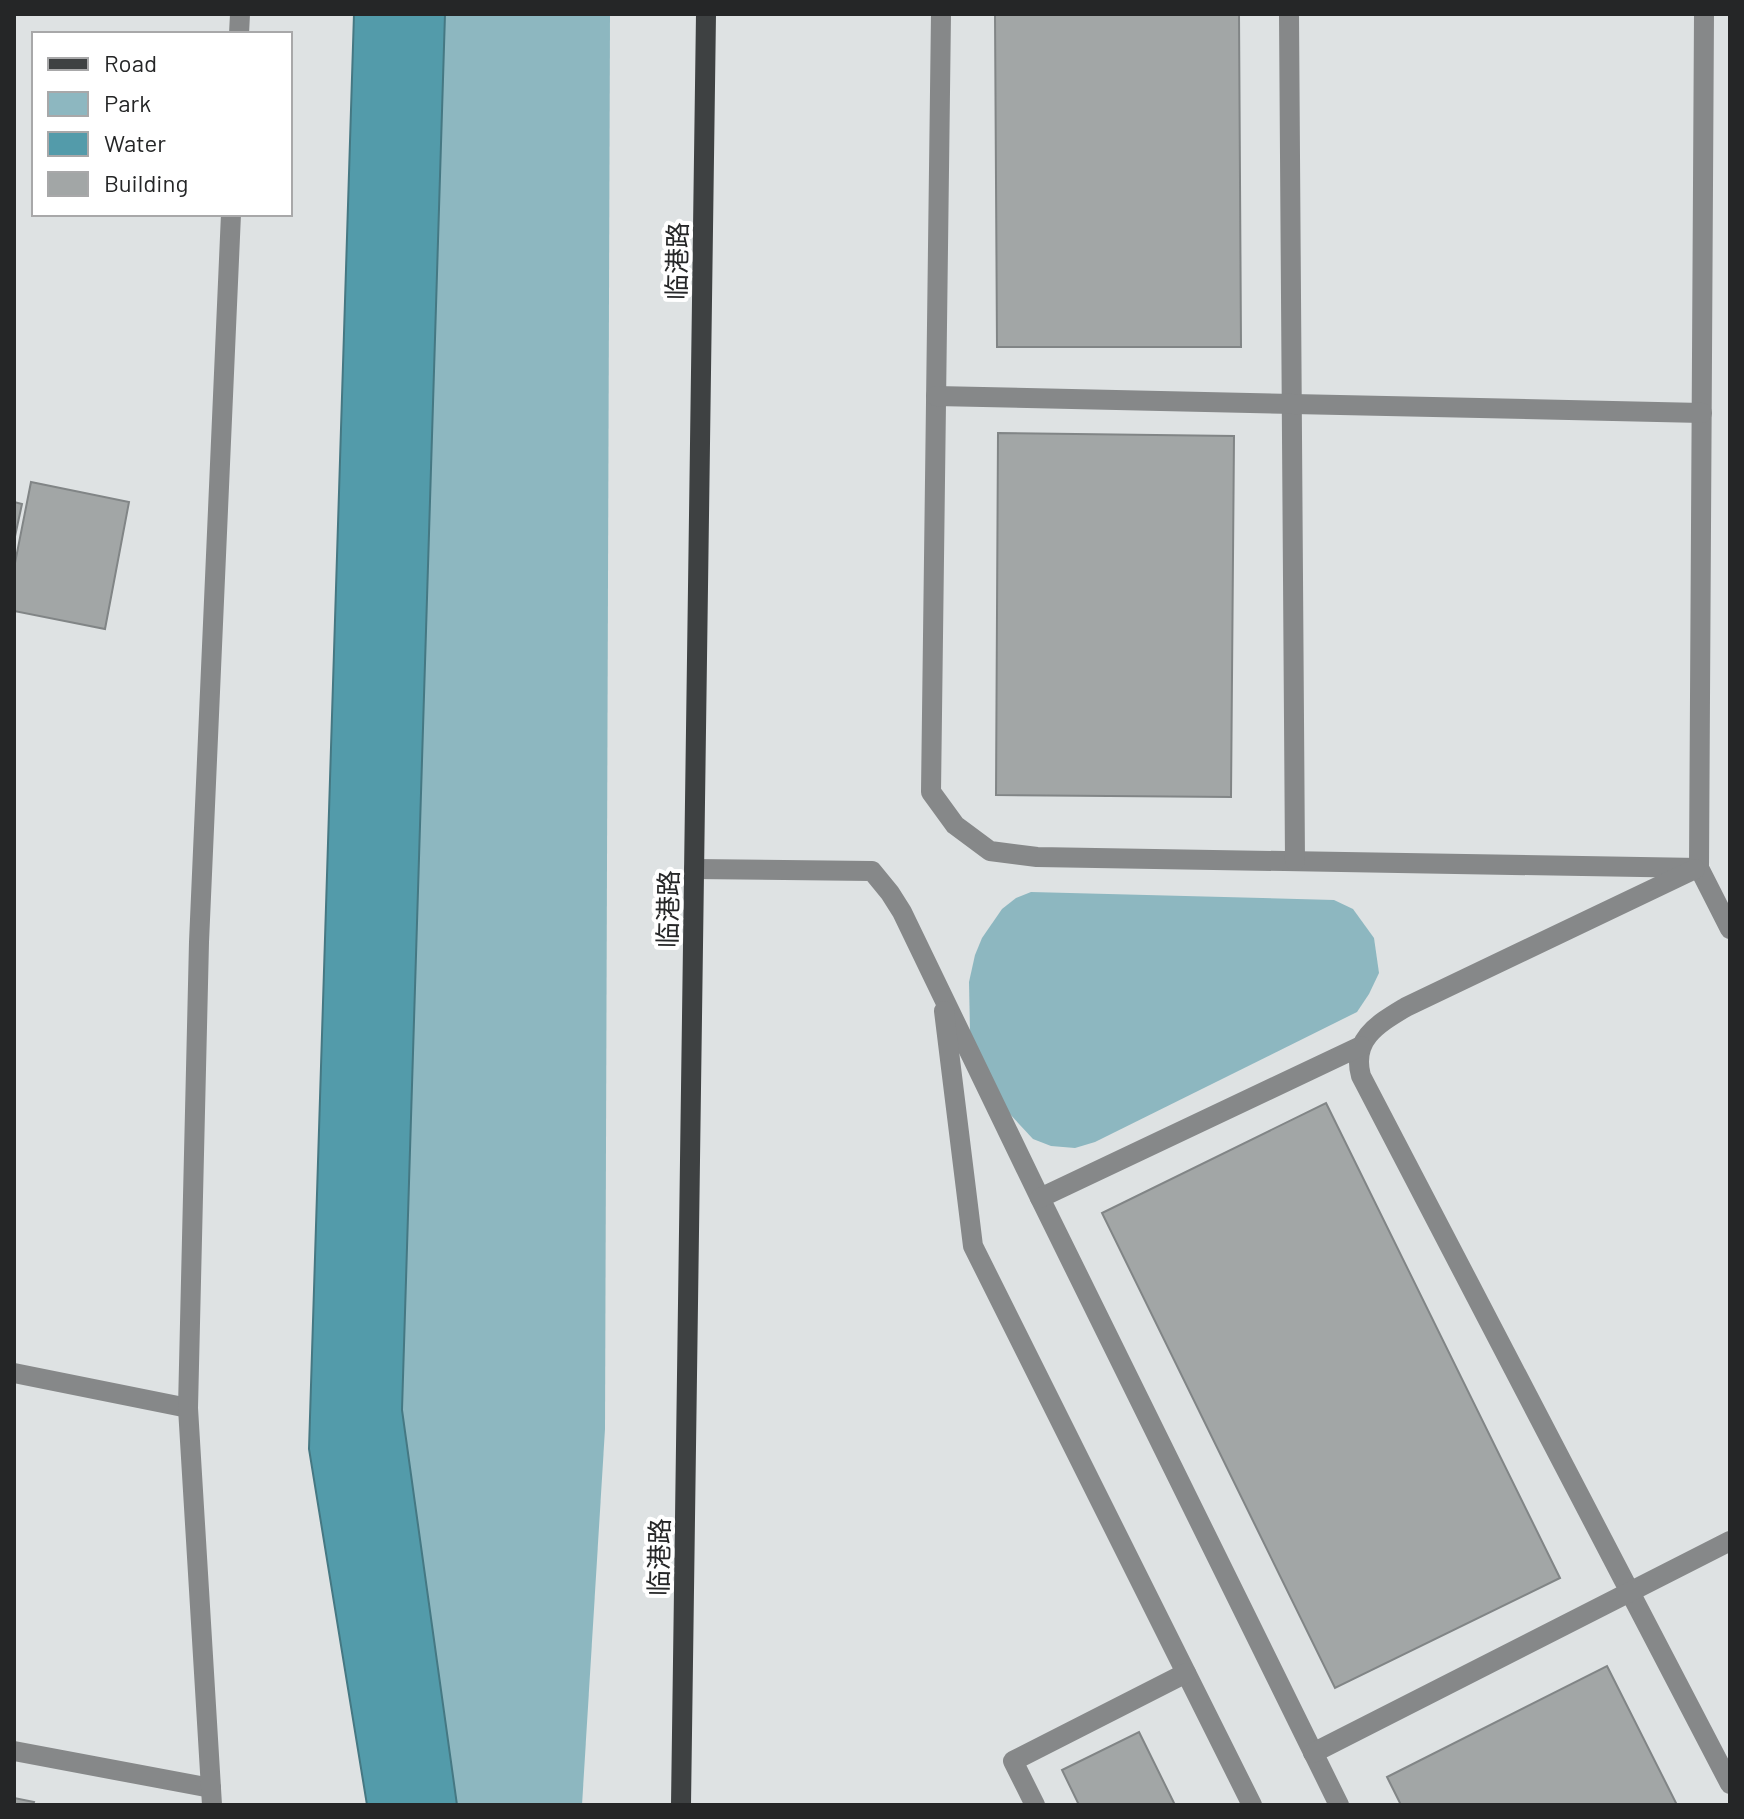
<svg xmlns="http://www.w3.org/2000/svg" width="1744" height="1819" font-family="Barlow,'Noto Sans SC',sans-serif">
	<rect width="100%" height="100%" fill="#dee2e3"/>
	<!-- green -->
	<g fill="#8db7c0">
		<path d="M445,14H610L605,1429L582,1805H457L402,1410Z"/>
		<path d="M1031,892L1334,900L1353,909L1374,938L1379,973L1369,994L1357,1012L1095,1142L1075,1148L1051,1146L1033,1139L1007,1111L970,1032L969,982L975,955L982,938L1002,909L1016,898Z"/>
	</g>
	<!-- water -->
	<path fill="#539baa" stroke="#457883" stroke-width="2" d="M354,14H445L402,1410L457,1805H367L309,1449Z"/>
	<!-- building -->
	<g fill="#a2a6a6" stroke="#818586" stroke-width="2">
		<path d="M995,14H1239L1241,347H997Z"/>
		<path d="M998,433L1234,436L1231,797L996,795Z"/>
		<path d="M31,482L129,502L105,629L14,611V568Z"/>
		<path d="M14,502L22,504L14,541Z"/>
		<path d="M1326,1103L1560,1578L1335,1688L1102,1213Z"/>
		<path d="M1607,1666L1677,1805H1401L1387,1777Z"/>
		<path d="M1139,1732L1175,1805H1079L1062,1770Z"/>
		<path d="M14,1798L34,1802L33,1805H14Z"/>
	</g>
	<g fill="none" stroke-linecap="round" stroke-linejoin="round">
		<!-- minor -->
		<g stroke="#868889" stroke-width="20">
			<path d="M941,14L931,792L955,825L990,851L1037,857L1699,868"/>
			<path d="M1289,14L1295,861"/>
			<path d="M1704,14L1699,868L1730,929"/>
			<path d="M239,34L240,14"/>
			<path d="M936,396L1702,413"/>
			<path d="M694,869L872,871L890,893L902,912L1040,1198L1339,1805"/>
			<path d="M1695,869L1406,1007C1378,1024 1351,1039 1361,1076L1730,1784"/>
			<path d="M944,1011L973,1246L1252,1805"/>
			<path d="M1040,1198L1361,1046"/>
			<path d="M14,1373L188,1408"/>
			<path d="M14,1751L211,1788"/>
			<path d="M1313,1753L1730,1541"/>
			<path d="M212,1805L188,1408L199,942L231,214"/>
			<path d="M1035,1805L1013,1761L1186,1673"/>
		</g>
		<!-- major -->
		<path stroke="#3e4142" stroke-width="20" d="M681,1805L706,14"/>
	</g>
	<g text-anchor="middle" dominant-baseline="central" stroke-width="8" stroke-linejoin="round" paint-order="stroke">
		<!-- street labels -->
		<g font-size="26" fill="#252627" stroke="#fff">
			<text transform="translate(676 261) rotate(-89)">临港路</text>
			<text transform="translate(667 909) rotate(-89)">临港路</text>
			<text transform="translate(658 1557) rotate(-89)">临港路</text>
		</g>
	</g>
	<!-- border -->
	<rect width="1744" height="1819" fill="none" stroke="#252627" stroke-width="32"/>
	<!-- legend -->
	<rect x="32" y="32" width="260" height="184" fill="#ffffff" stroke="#a8a8a9" stroke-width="2"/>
	<rect x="48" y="58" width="40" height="12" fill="#3e4142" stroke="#a8a8a9" stroke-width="2"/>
	<text x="104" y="72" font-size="24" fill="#252627">Road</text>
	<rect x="48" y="92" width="40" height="24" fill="#8db7c0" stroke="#a8a8a9" stroke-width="2"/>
	<text x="104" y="112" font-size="24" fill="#252627">Park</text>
	<rect x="48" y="132" width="40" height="24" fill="#539baa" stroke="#a8a8a9" stroke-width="2"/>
	<text x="104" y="152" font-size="24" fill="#252627">Water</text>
	<rect x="48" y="172" width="40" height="24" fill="#a2a6a6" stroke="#a8a8a9" stroke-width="2"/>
	<text x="104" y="192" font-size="24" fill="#252627">Building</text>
</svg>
